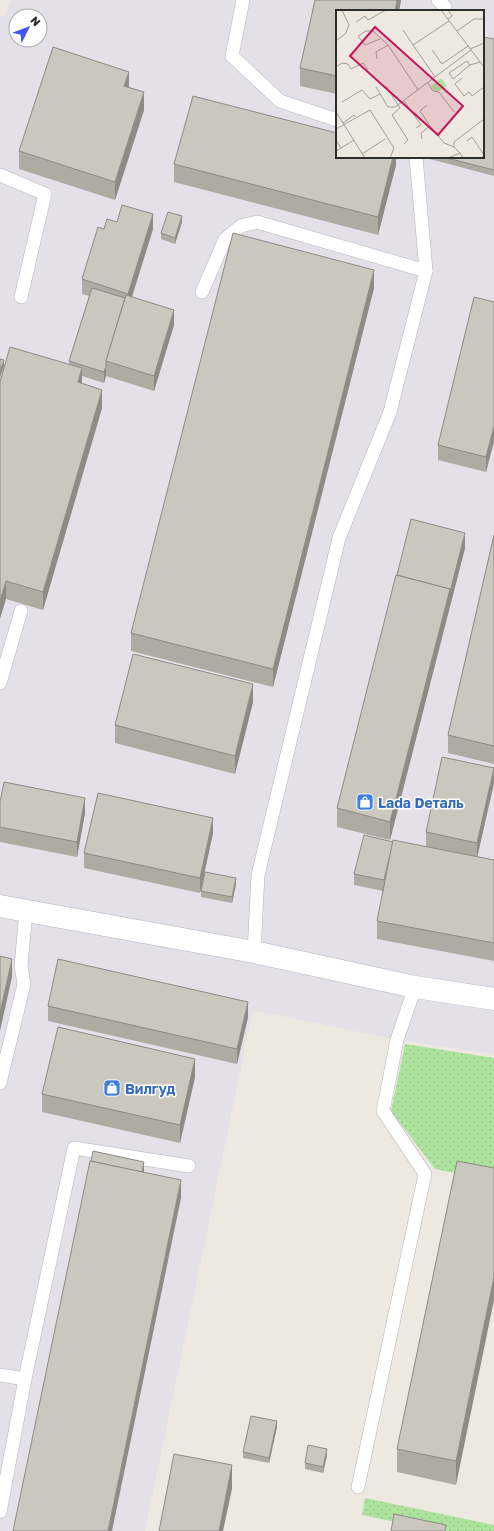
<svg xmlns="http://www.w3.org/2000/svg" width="494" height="1531" font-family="'Golos Text',sans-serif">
	<defs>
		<pattern id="green-dots" width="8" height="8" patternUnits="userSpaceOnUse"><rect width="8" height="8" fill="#aee39e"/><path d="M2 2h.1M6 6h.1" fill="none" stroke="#96c388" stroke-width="1.8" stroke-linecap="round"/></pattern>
	</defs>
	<rect width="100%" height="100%" fill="#eee9e0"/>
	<!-- industrial -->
	<path fill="#e3e0e7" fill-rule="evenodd" d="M11,0H494V1054L397,1040L253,1010L145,1531H0V16L5,17ZM337,11H483V157H337ZM16,16H40V40H16Z"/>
	<!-- green -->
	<g fill="url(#green-dots)">
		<path d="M405,1044L494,1058V1181L435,1169L391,1111Z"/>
		<path d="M365,1498L494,1525V1531H439L362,1515Z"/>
	</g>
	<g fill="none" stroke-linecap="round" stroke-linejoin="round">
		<!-- lane casing -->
		<g stroke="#b3b5c0" stroke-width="14">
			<g id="lane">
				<path d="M243,0L232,56L280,101L337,120"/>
				<path d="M438,0L445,7L444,11"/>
				<path d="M0,175L45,194L21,297"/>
				<path d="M202,292L225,239L241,226L257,222L426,271"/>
				<path d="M0,683L21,611"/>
				<path d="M254,952L258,875L339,538L390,412L426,271L416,157"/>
				<path d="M0,1083L24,984L21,966L26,911"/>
				<path d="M0,1375L25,1379L0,1512"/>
				<path d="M25,1379L74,1148L189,1166"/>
				<path d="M358,1487L425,1174L383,1111L397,1040L415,987"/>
			</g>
		</g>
		<!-- street casing -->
		<g stroke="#b3b5c0" stroke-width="23">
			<path id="street" d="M0,906L254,952L415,987L494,999"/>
		</g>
		<!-- lane -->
		<use href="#lane" stroke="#fff" stroke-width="13"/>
		<!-- street -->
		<use href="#street" stroke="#fff" stroke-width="22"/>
	</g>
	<!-- wall -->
	<g fill="#aeaba3">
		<path d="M315,0H401L399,11H337V94L300,86V68Z"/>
		<path d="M494,39V176L426,158V157H483Z"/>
		<path d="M129,87L144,110L115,200L19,169V151Z"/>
		<path d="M396,157V165L378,235L174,182V164Z"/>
		<path d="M117,222L153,229L132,297L174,325L154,391L106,376L104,383L82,376V384L102,408L43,610L6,599L0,382L69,364V361L89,296L82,294V279L104,229Z"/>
		<path d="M182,222L175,244L161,239V233Z"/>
		<path d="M374,288L273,687L131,651V633Z"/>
		<path d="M494,302V441L486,472L438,460V445Z"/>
		<path d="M494,535V764L448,753V735Z"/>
		<path d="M465,548L390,840L337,827V808L397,575Z"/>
		<path d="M253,702L235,774L115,743V725Z"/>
		<path d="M494,783L477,857L494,860V961L377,939V921L383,891L354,885V874L393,842L426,847V832Z"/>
		<path d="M0,802L85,813L77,857L0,842Z"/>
		<path d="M213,833L200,893L84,868V853Z"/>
		<path d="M236,884L232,903L201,897V891Z"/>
		<path d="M48,1006L248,1017L237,1064L48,1021Z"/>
		<path d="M195,1077L180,1143L42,1112V1094Z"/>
		<path d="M457,1161L456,1485L397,1472V1449Z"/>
		<path d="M277,1427L269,1463L243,1458V1452Z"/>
		<path d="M327,1455L323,1473L305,1469V1463Z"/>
	</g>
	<!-- shaded-wall -->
	<g fill="#8d8b85">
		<path d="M397,0H401L399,11H395Z"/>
		<path d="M129,72V90L124,86Z"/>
		<path d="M144,92V110L115,200V182Z"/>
		<path d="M393,157H396V165L378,235V217Z"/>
		<path d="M153,214V229L128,309V294Z"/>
		<path d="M182,216V222L175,244V238Z"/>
		<path d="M374,270V288L273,687V669Z"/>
		<path d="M174,310V325L154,391V376Z"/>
		<path d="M4,360V366L0,378V372Z"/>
		<path d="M106,366V376L104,383V372Z"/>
		<path d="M82,368V386L78,382Z"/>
		<path d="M102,390V408L43,610V592Z"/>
		<path d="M494,426V441L486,472V457Z"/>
		<path d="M465,533V548L390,840V822L450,589Z"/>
		<path d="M6,581V599L0,619V601Z"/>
		<path d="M253,684V702L235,774V756Z"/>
		<path d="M494,768V783L477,858V843Z"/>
		<path d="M85,798V813L77,857V842Z"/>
		<path d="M213,818V833L200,893V878Z"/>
		<path d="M236,878V884L232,903V897Z"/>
		<path d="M12,959V977L0,1031V1013Z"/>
		<path d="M248,1002V1017L237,1064V1049Z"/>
		<path d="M195,1059V1077L180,1143V1125Z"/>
		<path d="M144,1162V1173L141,1179Z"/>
		<path d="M181,1180V1198L112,1531H108Z"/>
		<path d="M494,1277V1300L456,1485V1461Z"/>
		<path d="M277,1421V1427L269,1463V1458Z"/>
		<path d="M327,1449V1455L323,1473V1467Z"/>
		<path d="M232,1465V1489L223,1531H219Z"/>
	</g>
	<!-- building -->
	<g fill="#cac7be" stroke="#8d8b85">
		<path d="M315,0H397L395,11H337V76L300,68Z"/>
		<path d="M483,37L494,39V170L443,157H483Z"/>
		<path d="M53,47L129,72L124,86L144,92L115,182L19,151Z"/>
		<path d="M193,96L337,133V157H393L378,217L174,164Z"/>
		<path d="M122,205L153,214L128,294L82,279L98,227L104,229L107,219L117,222Z"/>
		<path d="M168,212L182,216L175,238L161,233Z"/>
		<path d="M233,233L374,270L273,669L131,633Z"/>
		<path d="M92,288L125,298L106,361V366L104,372L69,361Z"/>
		<path d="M126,295L174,310L154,376L106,361Z"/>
		<path d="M474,297L494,302V426L486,457L438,445Z"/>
		<path d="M10,347L82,368L78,382L102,390L43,592L6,581L0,601V382Z"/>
		<path d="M0,359L4,360L0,372Z"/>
		<path d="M411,519L465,533L450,592V589L397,575Z"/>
		<path d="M494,535V746L448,735Z"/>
		<path d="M396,575L450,589L390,822L337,808Z"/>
		<path d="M133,654L253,684L235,756L115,725Z"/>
		<path d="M442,757L494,768L477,843L426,832Z"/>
		<path d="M4,782L85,798L77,842L0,827V802Z"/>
		<path d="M98,793L213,818L200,878L84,853Z"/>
		<path d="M364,835L393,842L384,880L354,874Z"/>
		<path d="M393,840L494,860V943L377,921Z"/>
		<path d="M205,872L236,878L232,897L201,891Z"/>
		<path d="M0,956L12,959L0,1013Z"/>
		<path d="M58,959L248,1002L237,1049L48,1006Z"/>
		<path d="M58,1027L195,1059L180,1125L42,1094Z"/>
		<path d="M93,1151L144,1162L142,1172L91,1161Z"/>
		<path d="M90,1161L181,1180L108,1531H13Z"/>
		<path d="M457,1161L494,1168V1277L456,1461L397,1449Z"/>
		<path d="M251,1416L277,1421L269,1458L243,1452Z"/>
		<path d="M308,1445L327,1449L323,1467L305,1463Z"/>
		<path d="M174,1454L232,1465L219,1531H159Z"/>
		<path d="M394,1514L446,1525L445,1531H391Z"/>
	</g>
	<!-- icons -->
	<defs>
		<g id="shop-square" transform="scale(0.9)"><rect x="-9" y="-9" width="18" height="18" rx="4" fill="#3f7fe0" stroke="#fff"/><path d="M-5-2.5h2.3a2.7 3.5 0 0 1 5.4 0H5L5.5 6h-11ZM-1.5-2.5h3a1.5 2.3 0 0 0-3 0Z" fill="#fff"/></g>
	</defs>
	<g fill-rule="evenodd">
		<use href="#shop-square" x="365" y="802"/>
		<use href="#shop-square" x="112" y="1088"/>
	</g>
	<g text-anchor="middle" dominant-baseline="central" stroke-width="3" stroke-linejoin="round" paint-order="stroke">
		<!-- shop labels -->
		<g font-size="14" font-weight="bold" fill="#366cbe" stroke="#fff" text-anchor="start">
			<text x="378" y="802">Lada Dеталь</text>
			<text x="125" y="1088">Вилгуд</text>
		</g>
	</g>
	<!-- overview -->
	<g transform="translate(336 10)">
		<rect width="148" height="148" fill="#eee9e0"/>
		<path d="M105,68L111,76L103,81H98L95,76Z" fill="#aee39e"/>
		<path fill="none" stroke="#a19e98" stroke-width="1" d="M105,0L148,57M112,0L116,6L112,9M20,12L29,6L32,10L50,0M67,20L77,35M121,21L138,9H148M44,29L29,35L22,26L30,21H37L52,35L82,80M0,31L10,23L13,15L6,0M134,39L148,33M96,40L106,54L132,36M41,49L40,42L52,35M134,55L131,51L113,63L117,69L134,55L144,52M0,57L6,53L12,54L15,59L27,53L32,60M99,67L77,35L113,11M126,68L119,74L128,86L133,82L136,86L148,77M92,73L97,81L103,82L118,102M50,76L64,98L56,105L72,130L68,134M40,77L52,97H59L135,40M68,91L85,115L80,118M6,92L26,80L34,89L44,84M91,95L84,101L94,116M0,102L29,148M7,113L18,105L19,107M0,119L34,100L58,138L54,148M86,129L85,123L94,116L108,133L118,137L124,143M0,130L5,138L0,141M131,131L136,127L148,145L146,148M118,137V132L148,109M5,138L18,130M26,144L49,129M112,148L124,143L127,148"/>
		<path fill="#c2185b" fill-opacity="0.15" stroke="#c2185b" stroke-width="2" d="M39,17L127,96L102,125L14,46Z"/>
		<rect width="148" height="148" fill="none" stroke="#2d2d2d" stroke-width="2"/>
	</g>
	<!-- north arrow -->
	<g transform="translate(28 28) rotate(48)"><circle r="19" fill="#ffffff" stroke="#ababab"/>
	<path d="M0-3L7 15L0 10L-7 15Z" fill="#4353f8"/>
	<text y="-6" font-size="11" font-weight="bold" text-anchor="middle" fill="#2d2d2d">N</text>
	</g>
</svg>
